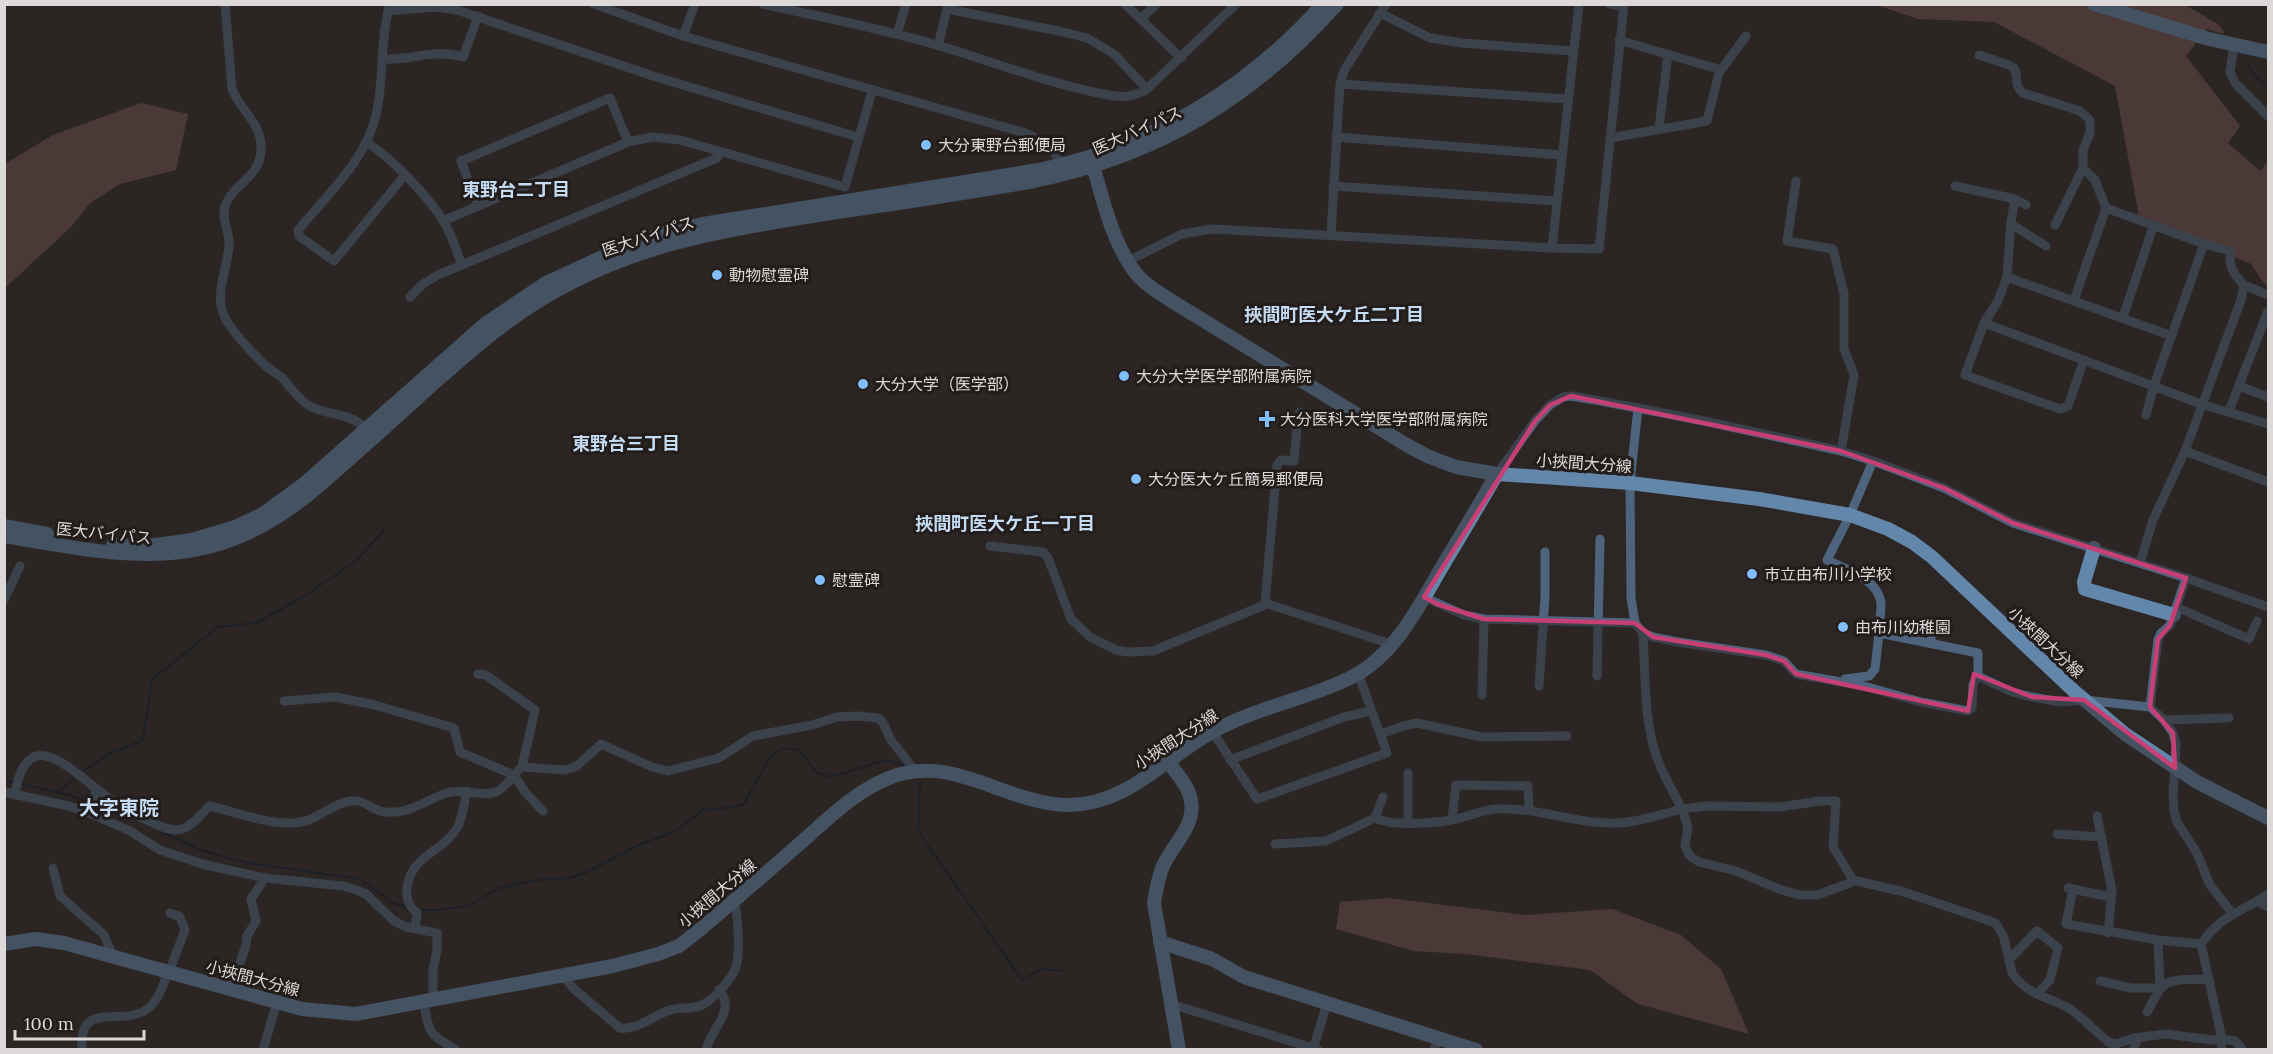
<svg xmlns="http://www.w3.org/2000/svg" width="2273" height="1054" font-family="Lora,'Noto Sans JP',serif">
	<rect width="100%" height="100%" fill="#2c2625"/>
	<!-- forest -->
	<g fill="#70514c">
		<path d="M1877,5H2185L2218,24L2224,32L2223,34L2207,29L2186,56L2240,126L2228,143L2260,171L2268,161V289L2251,264L2204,244L2140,222L2115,86L1994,22L1918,19Z"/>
		<path d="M141,103L188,114L176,170L120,184L90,203L71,227L5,288V164L53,135Z"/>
		<path d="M1388,898L1525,915L1612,909L1681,935L1721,969L1749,1034L1638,1004L1590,970L1465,954L1414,951L1336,929L1340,902Z"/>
	</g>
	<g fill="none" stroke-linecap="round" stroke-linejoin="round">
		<!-- stream -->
		<g stroke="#07192a" stroke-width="2">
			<path d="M2247,64L2254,75L2268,87"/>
			<path d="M80,773L109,754L143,740L152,680L155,677L218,627L256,623L305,596L357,560L385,529"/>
			<path d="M4,780L15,783"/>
			<path d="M920,782L918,831L1022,980L1041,969L1066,971"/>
			<path d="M21,784L61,793L91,802"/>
			<path d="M58,792L76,777"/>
			<path d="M96,804L135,819"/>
			<path d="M162,832L196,848L223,857L249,863L360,879L393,903L408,908"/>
			<path d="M419,910H439L468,906L499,888L537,880L570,878L587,872L641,844L676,831L703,810L734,807L744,804L769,758L783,748L799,750L817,773L831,777L886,760L907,766"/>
		</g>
		<!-- street -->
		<g stroke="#4e647c" stroke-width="9">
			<path d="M225,4L232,89C239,108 261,124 261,145C263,178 234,181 225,206C221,220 230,232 229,246C227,274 210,300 230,326C240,340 253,354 266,366C271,371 277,373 281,377C291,387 298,399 310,406C328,416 349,412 364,427"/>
			<path d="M390,4C380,39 384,75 377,111C368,158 328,194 298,230L299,236L334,261L405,175"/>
			<path d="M594,4L683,36L1022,132C1040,139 1054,145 1060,165"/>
			<path d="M763,4C821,17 880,28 937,45C993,62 1050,84 1108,95C1123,98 1135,97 1147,89L1236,4"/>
			<path d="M1125,4L1181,58"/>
			<path d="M1610,4L1623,6"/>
			<path d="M388,11L436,7L457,10L656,77L858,137"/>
			<path d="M1380,13L1430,38L1462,43L1572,51"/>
			<path d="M1141,19L1156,4"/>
			<path d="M897,34L906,4"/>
			<path d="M683,36L695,4"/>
			<path d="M1619,40L1721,70"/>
			<path d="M2234,45L2230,72L2235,83L2268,116"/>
			<path d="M938,46L947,9L1059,31L1087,38L1114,54L1147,89"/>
			<path d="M1979,55L2009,65L2014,68C2019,78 2013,85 2023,93L2080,111L2090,120V133L2083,150V168L2095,180L2106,208L2204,244L2154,385L2146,415"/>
			<path d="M382,59C411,61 434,48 463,57L478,16"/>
			<path d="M1340,84L1567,99"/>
			<path d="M1659,128L1668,54"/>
			<path d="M1336,137L1561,155"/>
			<path d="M1610,138L1707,121L1719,73L1746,36"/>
			<path d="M366,142C392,158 428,196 444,222C452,235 456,250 462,265"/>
			<path d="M1796,181L1787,241L1833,249L1844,294V349L1854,375L1841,451"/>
			<path d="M1333,186L1556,201"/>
			<path d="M1955,186L2015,199L2026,205"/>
			<path d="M2015,199L2011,221L2007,277L1998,301L1984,323L1965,375L2060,409L2068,406L2084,360"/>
			<path d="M478,206L461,161L610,98L628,142"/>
			<path d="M443,221L628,142L653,137L680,140L845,187L872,91"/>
			<path d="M2011,224L2046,246"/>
			<path d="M2055,225L2083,168"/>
			<path d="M1331,234L1340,83L1345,69L1386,4"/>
			<path d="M1552,248L1579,4"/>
			<path d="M1128,261L1182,234L1212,229L1552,248L1599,249L1624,4"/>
			<path d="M2007,277L2172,336"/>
			<path d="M2244,285L2268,295"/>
			<path d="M410,297L423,284L438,275L717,158L720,152"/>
			<path d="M2074,300L2106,208"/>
			<path d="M2123,317L2153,227"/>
			<path d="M1984,323L2201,404L2268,424"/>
			<path d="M2239,386L2268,397"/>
			<path d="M1638,408L1630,483L1631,598L1635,623L1643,633L1653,637L1678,642L1766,655L1784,661L1796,674L1864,686L1921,702L1968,711L1972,708L1973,685L1976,678L1980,677L2012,692L2032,697L2060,702L2084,700L2150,707L2164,720L2173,733L2176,744L2173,796L2174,811L2177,822L2197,853L2210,885L2232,913"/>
			<path d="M2229,411L2268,311"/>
			<path d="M2185,451L2268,482"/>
			<path d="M1873,461L1850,515L1827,560C1847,570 1879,579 1881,604C1881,614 1879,624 1879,633L1978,653V678"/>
			<path d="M1497,474L1535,421L1550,405L1563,397L1571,396L1601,401L1704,421L1841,451L1873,461L1944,488L2013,523L2186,578L2268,607"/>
			<path d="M990,546L1043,552L1048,558L1071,619L1090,637L1116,650L1128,652L1153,651L1262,606L1265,603L1277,465L1281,460L1294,461L1298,417L1300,412"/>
			<path d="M2140,563L2153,520L2185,451L2241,300L2244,285C2233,274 2229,267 2230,251L2204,244"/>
			<path d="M1424,597L1464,615L1484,619L1635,623"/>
			<path d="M4,600L20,566"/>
			<path d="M1265,603L1391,644"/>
			<path d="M2176,607L2249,639L2257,621"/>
			<path d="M1930,642L1935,624"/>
			<path d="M478,674L486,675L535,710L522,767"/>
			<path d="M1597,676L1600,539"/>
			<path d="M1845,679L1869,676L1875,669L1879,633"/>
			<path d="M1539,686L1545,597V552"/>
			<path d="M1482,695L1484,619"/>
			<path d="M284,701L336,697L375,705L454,728L460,752L514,775L525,792L543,811"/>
			<path d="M2150,707L2158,639L2161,633L2170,625L2186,578"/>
			<path d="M2164,720L2229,718"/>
			<path d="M1212,731L1257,799L1387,753L1358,673"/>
			<path d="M1381,734L1403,726L1417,723L1482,737L1567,736"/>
			<path d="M1230,760L1344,717L1371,711"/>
			<path d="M4,792L69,806L89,813L130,831L160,850L206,865L265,878L343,886L356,890L366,894L394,921L406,927L437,933V950L433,970V1001"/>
			<path d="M15,795C27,716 76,776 110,799C124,809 139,817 155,824C162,827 173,832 182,829C193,826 201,813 210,806C240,813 279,830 309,820C324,814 335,803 351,801C365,799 372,811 385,812C410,815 428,798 450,792C465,789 483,797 496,792C507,787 513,774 522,767L565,770L577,766L601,744L652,767L668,771L719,758L753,736L812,725L837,717L858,716L878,718L883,723L891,740L916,772"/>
			<path d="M89,813L97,789"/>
			<path d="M2097,816L2112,891L2108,933"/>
			<path d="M1375,818L1383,797"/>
			<path d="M1452,819L1456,785L1528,786L1529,810"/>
			<path d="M1408,822V773"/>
			<path d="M2057,834L2102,837"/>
			<path d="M1275,844L1326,841L1375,818C1393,827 1437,823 1456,819C1470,816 1482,810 1496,809C1538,807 1578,825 1619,823C1640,822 1662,814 1682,809C1671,788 1659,768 1653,745C1644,709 1645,669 1643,633"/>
			<path d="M53,868L60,896L104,935L113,956"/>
			<path d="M1853,880L1850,883L1817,895H1800L1779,889L1736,871L1699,862L1690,856L1685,846L1688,827L1682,809L1706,806L1780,807L1820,801H1836L1833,847L1853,880L1904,892L1996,923L2004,938L2012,973C2025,993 2047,997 2067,1007C2082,1016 2095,1032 2110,1043L2116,1044L2134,1038L2166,1034L2212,1040L2222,1039L2235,1041L2243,1050"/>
			<path d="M2068,888L2111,897"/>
			<path d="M2073,889L2066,924L2158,940L2201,944"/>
			<path d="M2257,901L2268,907"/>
			<path d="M415,928L417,913C409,906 406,900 407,888C411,855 442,853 457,828C463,818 464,802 467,791"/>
			<path d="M2009,960L2037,931L2058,948L2050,980L2037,994"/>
			<path d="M169,972L185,930L180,917L170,913"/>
			<path d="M564,977L574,989L620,1028C637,1030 652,1017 667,1011C679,1006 692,1011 704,1004C715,998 729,981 735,970C741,955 738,915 734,900"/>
			<path d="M2100,981L2131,988H2160L2158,940"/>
			<path d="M231,990L246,945L247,936L256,921L251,899L265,878"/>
			<path d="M424,1003C429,1035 429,1033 456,1050"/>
			<path d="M1171,1004L1319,1050"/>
			<path d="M2147,1012C2152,1004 2156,993 2162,987C2171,977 2196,980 2209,979"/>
			<path d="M82,1050C78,998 122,1028 147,1009C159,1001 163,984 168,972"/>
			<path d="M263,1050L277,1002"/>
			<path d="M706,1050C711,1028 737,1011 719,990"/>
			<path d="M1313,1050L1327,1003"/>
			<path d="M1434,1050L1438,1038"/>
			<path d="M2133,1050L2138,1038"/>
			<path d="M2221,1050L2222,1039L2201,944C2223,913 2241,913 2268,894"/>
		</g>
		<!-- secondary -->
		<g stroke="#6287ab" stroke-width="14">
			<path d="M2094,4L2209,39L2268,52"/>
			<path d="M1091,159C1102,195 1110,236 1132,268C1141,282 1156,291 1170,300L1405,444L1427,456L1456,467L1497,474L1630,483L1759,499L1850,515L1888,529L1912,542L1932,557L2074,691L2125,734L2197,782L2268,818"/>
			<path d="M4,526L47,534"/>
			<path d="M4,536C123,556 205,577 308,495C351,459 392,421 433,384C465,356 496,328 532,305C625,246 713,232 819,215C891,204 963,194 1034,181C1159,155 1252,99 1337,4"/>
			<path d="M113,545L149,546L192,540L235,527L263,514L304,484L485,324L546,283L622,248L667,232L703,224L1038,170C1150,148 1247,89 1323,4"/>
			<path d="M2094,548L2084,582L2085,589L2174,615"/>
			<path d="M1168,762C1175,771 1185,782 1189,793C1200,823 1174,842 1163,866C1158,878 1156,890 1154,903L1179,1050"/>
			<path d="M1160,942L1212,959L1244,977L1476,1050"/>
			<path d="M4,944L36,939L64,943L302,1009L356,1014L613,966L658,954L679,946L703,927C737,898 771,869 805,839C831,816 856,791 889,778C951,752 1006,804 1067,805C1124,806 1161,762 1207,735C1252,708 1303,701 1350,678C1396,656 1421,602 1446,560C1463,532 1480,503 1497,474"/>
		</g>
	</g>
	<!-- marked area -->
	<path d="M0 0H2273V1054H0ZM1571,396L1841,451L1944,488L2013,523L2186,578L2170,625L2158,639L2150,707L2173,733L2175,768L2084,700L2032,697L1974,674L1968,711L1796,674L1784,661L1766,655L1653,637L1635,623L1484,619L1437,604L1424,597L1535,421L1550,405Z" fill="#2c2625" fill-opacity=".55" fill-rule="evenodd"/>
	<path fill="none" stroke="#c73f74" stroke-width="4.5" stroke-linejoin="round" d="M1571,396L1841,451L1944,488L2013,523L2186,578L2170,625L2158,639L2150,707L2173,733L2175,768L2084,700L2032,697L1974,674L1968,711L1796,674L1784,661L1766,655L1653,637L1635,623L1484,619L1437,604L1424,597L1535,421L1550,405Z"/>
	<!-- markers -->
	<g fill="#80bdfa" stroke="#221c1b" stroke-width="2">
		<circle cx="926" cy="145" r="6"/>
		<circle cx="717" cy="275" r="6"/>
		<circle cx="1124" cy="376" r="6"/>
		<circle cx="863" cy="384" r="6"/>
		<path d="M1264 410h6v6h6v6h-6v6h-6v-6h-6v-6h6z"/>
		<circle cx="1136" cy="479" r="6"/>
		<circle cx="1752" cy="574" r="6"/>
		<circle cx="820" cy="580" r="6"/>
		<circle cx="1843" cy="627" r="6"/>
	</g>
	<g text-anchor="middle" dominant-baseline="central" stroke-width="6" stroke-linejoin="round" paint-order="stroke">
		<!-- street labels -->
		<g font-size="16" fill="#ddd9d8" stroke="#221c1b">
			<text transform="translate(1137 130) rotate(-24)">医大バイパス</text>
			<text transform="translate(648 236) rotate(-18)">医大バイパス</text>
			<text transform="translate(1584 463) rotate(4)">小挾間大分線</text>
			<text transform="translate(104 533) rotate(6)">医大バイパス</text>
			<text transform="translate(2046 642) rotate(43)">小挾間大分線</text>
			<text transform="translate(1176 739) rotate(-33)">小挾間大分線</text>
			<text transform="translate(717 893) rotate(-40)">小挾間大分線</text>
			<text transform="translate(253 978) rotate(15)">小挾間大分線</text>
		</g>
		<!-- poi labels -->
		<g font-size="16" fill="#ddd9d8" stroke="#221c1b" text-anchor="start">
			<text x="938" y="145">大分東野台郵便局</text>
			<text x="729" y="275">動物慰霊碑</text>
			<text x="1136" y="376">大分大学医学部附属病院</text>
			<text x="875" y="384">大分大学（医学部）</text>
			<text x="1280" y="419">大分医科大学医学部附属病院</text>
			<text x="1148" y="479">大分医大ケ丘簡易郵便局</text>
			<text x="1764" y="574">市立由布川小学校</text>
			<text x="832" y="580">慰霊碑</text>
			<text x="1855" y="627">由布川幼稚園</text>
		</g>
		<!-- neighbourhood labels -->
		<g font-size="18" font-weight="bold" fill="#c5dbf2" stroke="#221c1b">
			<text x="516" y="189">東野台二丁目</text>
			<text x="1334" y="314">挾間町医大ケ丘二丁目</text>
			<text x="626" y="443">東野台三丁目</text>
			<text x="1005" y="523">挾間町医大ケ丘一丁目</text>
		</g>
		<!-- quarter labels -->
		<g font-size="20" font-weight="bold" fill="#c5dbf2" stroke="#221c1b">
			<text x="119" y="807">大字東院</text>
		</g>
	</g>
	<!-- border -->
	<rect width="2273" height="1054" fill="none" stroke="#ddd9d8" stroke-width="12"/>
	<!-- scale -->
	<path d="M15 1030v9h129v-9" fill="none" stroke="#ddd9d8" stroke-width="3"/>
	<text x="24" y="1030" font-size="18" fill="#ddd9d8" stroke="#221c1b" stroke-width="4.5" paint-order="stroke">100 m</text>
</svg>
